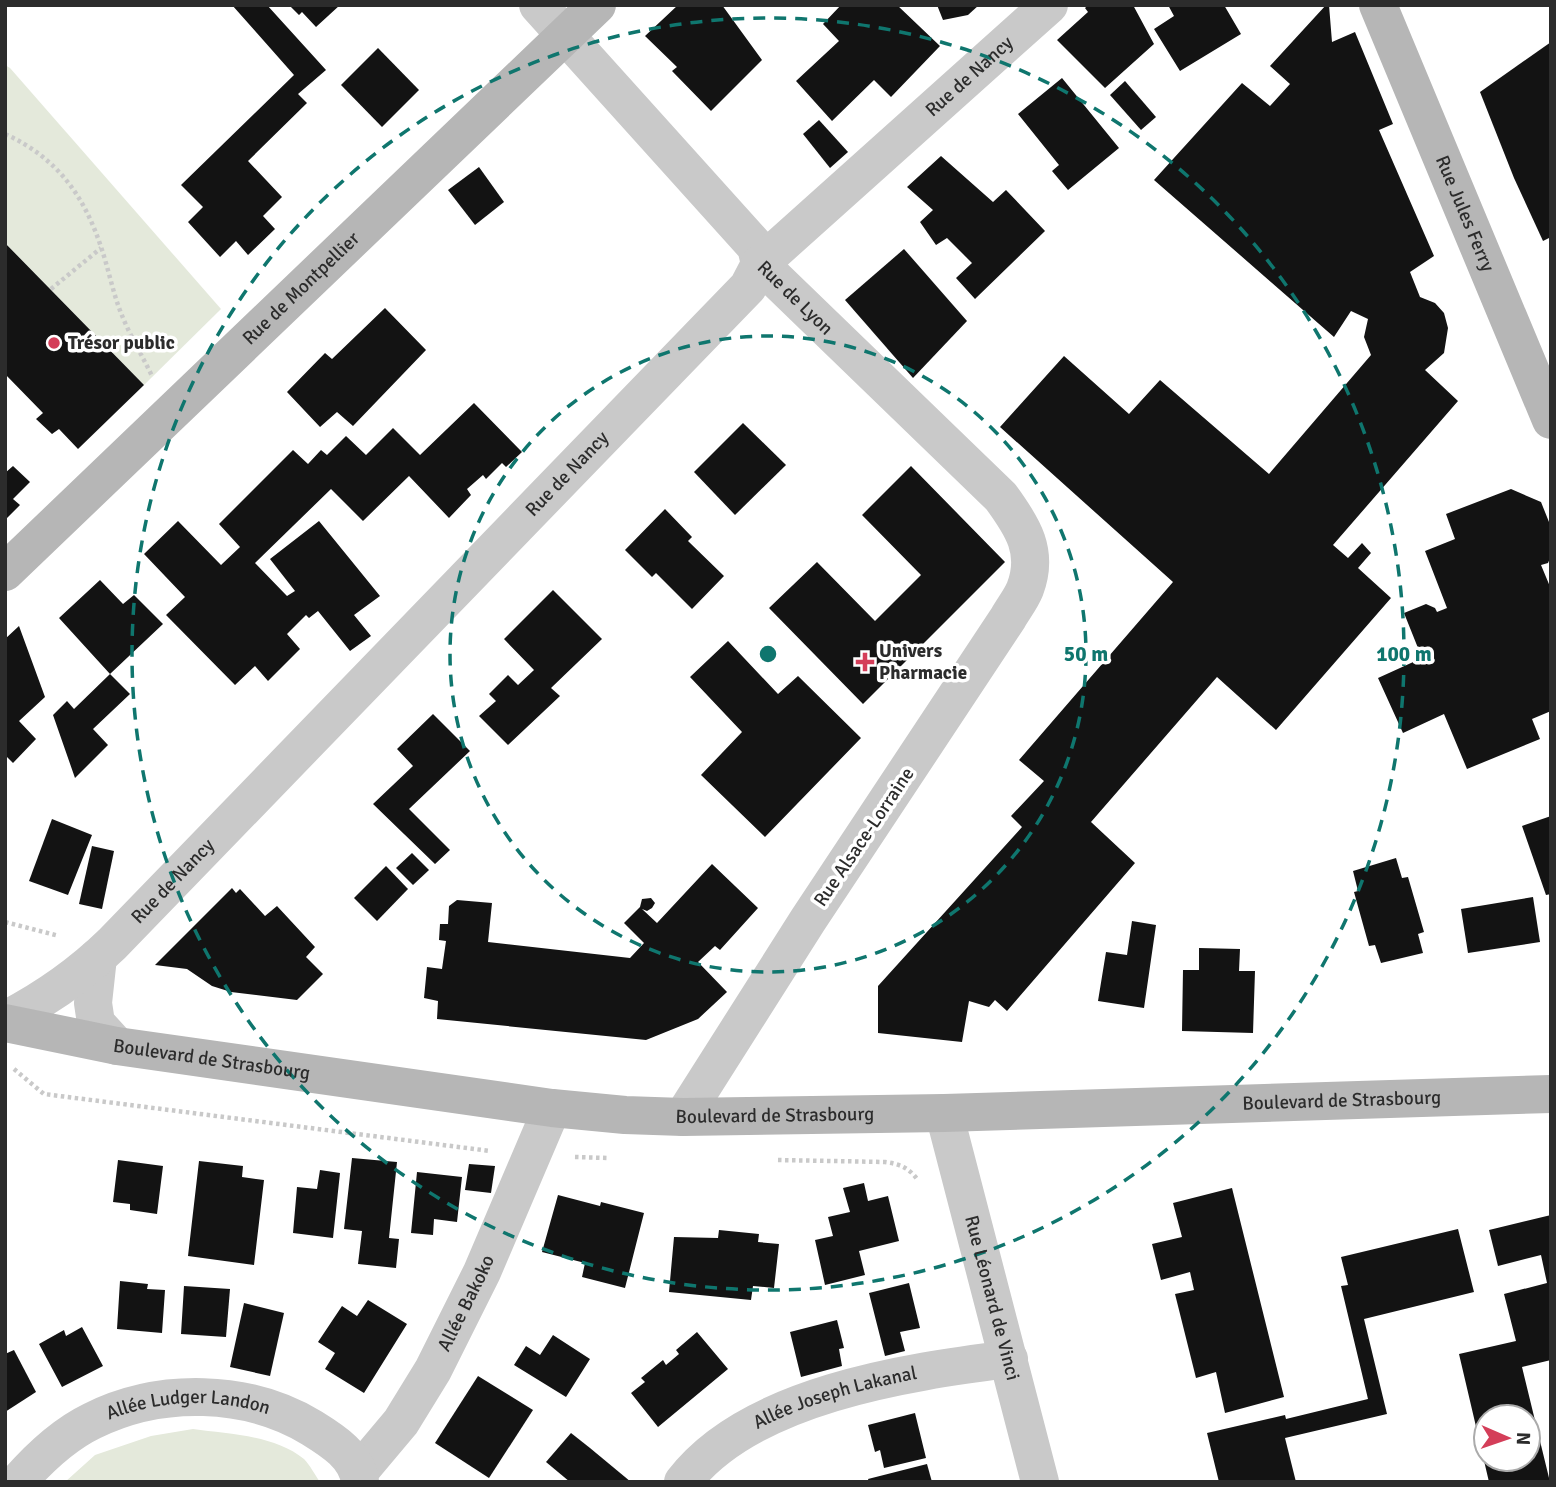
<svg xmlns="http://www.w3.org/2000/svg" width="1556" height="1487" font-family="Signika,sans-serif">
	<rect width="100%" height="100%" fill="#fff"/>
	<!-- green -->
	<g fill="#e4e9db">
		<path d="M5,65L10,68L221,309L144,385L5,243Z"/>
		<path d="M193,1429C229,1434 274,1435 304,1459C310,1465 315,1475 320,1482H65L95,1455L151,1436Z"/>
	</g>
	<!-- building -->
	<g fill="#131313" fill-rule="evenodd">
		<path d="M232,5H267L326,70L298,94L307,103L248,161L282,197L263,216L275,229L248,255L236,241L220,257L188,222L203,207L181,185L294,75Z"/>
		<path d="M289,5H340L316,27L302,12L299,15Z"/>
		<path d="M678,5H722L762,60L711,111L672,71L677,67L645,36Z"/>
		<path d="M841,5H897L940,46L891,97L874,80L832,121L796,81L839,41L823,24Z"/>
		<path d="M937,5H979L968,15L943,20Z"/>
		<path d="M1088,5H1133L1154,44L1105,88L1057,40L1088,12L1085,8Z"/>
		<path d="M1168,5H1224L1241,34L1180,71L1154,29L1174,16Z"/>
		<path d="M1326,5H1329L1332,42L1355,32L1393,124L1379,130L1434,256L1410,272L1420,297L1435,303L1444,313L1448,328L1444,353L1425,370L1458,401L1333,545L1348,558L1362,543L1371,553L1358,568L1391,598L1276,730L1217,677L1091,822L1135,863L1007,1011L995,1000L989,1007L969,1001L962,1042L878,1033V986L1022,827L1011,816L1044,781L1019,760L1173,582L1000,427L1064,356L1129,414L1160,380L1269,474L1371,355L1364,337L1368,319L1351,311L1334,337L1154,180L1242,83L1270,106L1290,84L1270,66Z"/>
		<path d="M1551,42V237L1543,241L1514,178L1480,92Z"/>
		<path d="M378,48L419,90L382,127L341,85Z"/>
		<path d="M1062,78L1119,148L1068,190L1052,171L1059,165L1018,114Z"/>
		<path d="M1125,81L1156,117L1141,130L1110,95Z"/>
		<path d="M819,120L848,152L830,168L803,134Z"/>
		<path d="M941,156L993,202L1006,190L1045,231L975,299L956,278L972,263L947,238L936,245L920,222L933,210L907,187Z"/>
		<path d="M479,167L504,202L475,225L448,190Z"/>
		<path d="M5,243L144,385L78,449L59,429L52,434L36,419L43,413L5,374Z"/>
		<path d="M904,249L967,321L913,378L845,300Z"/>
		<path d="M385,308L426,350L353,426L337,412L320,427L287,392L325,353L332,359Z"/>
		<path d="M474,403L522,452L506,467L502,463L486,479L483,475L467,489L471,495L449,518L409,476L363,521L331,489L255,563L287,596L295,591L270,559L319,521L380,596L354,615L371,636L350,651L318,611L309,618L306,615L287,634L300,649L268,681L255,666L235,685L166,615L185,597L144,554L178,521L221,565L240,547L219,524L293,450L308,464L321,450L327,455L346,436L366,455L393,428L420,455Z"/>
		<path d="M743,423L786,465L735,515L694,472Z"/>
		<path d="M13,466L30,482L13,499L20,505L5,520V473Z"/>
		<path d="M911,466L1005,562L863,704L769,608L817,562L875,621L921,575L862,515Z"/>
		<path d="M1511,489L1541,502L1551,527V556L1548,563L1541,565L1551,589V711L1532,719L1540,739L1467,769L1444,714L1403,733L1378,678L1422,658L1404,613L1426,604L1435,608L1437,612L1447,608L1425,551L1455,539L1446,514Z"/>
		<path d="M665,509L692,537L688,541L724,576L692,609L656,573L652,577L625,550Z"/>
		<path d="M100,580L123,604L134,595L163,624L110,674L130,694L93,729L108,745L75,778L53,715L67,701L74,709L110,674L59,618Z"/>
		<path d="M553,590L602,639L551,688L560,696L508,745L479,716L496,701L489,694L508,675L518,685L534,670L504,639Z"/>
		<path d="M19,626L45,697L19,721L36,739L13,763L5,755V639Z"/>
		<path d="M728,641L778,694L798,676L861,738L765,837L701,775L742,732L690,677Z"/>
		<path d="M433,714L470,751L409,809L450,850L435,864L373,804L413,766L397,749Z"/>
		<path d="M1551,816V894L1546,895L1522,826Z"/>
		<path d="M52,819L92,835L68,895L29,881Z"/>
		<path d="M92,846L114,851L102,909L79,904Z"/>
		<path d="M412,853L429,870L413,885L396,868Z"/>
		<path d="M1396,858L1402,878L1408,877L1424,932L1418,934L1423,953L1381,963L1375,945L1369,946L1354,892L1358,891L1353,871Z"/>
		<path d="M712,864L758,908L720,950L715,946L698,962L727,992L698,1019L646,1040L437,1019L438,1001L424,998L427,967L442,969L446,941L439,940L440,924H448L449,906L457,900L492,903L488,942L630,958L644,943L624,923L640,907L642,899L651,898L655,903L652,908L647,911L642,909L657,923Z"/>
		<path d="M386,866L408,889L377,921L354,898Z"/>
		<path d="M232,888L236,893L240,889L265,916L277,906L315,947L306,957L323,974L297,1000L231,992L212,986L187,969L155,965Z"/>
		<path d="M1533,897L1540,942L1468,953L1461,909Z"/>
		<path d="M1132,921L1156,925L1144,1008L1098,1001L1106,952L1127,955Z"/>
		<path d="M1199,948L1240,949L1239,971H1255L1253,1033L1182,1031L1183,970H1199Z"/>
		<path d="M352,1158L397,1162L389,1238L399,1239L396,1268L358,1264L362,1231L344,1229Z"/>
		<path d="M118,1160L163,1166L157,1214L130,1210V1204L113,1202Z"/>
		<path d="M199,1161L243,1166L242,1177L264,1180L254,1265L188,1256Z"/>
		<path d="M469,1164L495,1166L491,1193L465,1190Z"/>
		<path d="M320,1170L340,1173L333,1238L293,1233L297,1187L317,1189Z"/>
		<path d="M417,1172L462,1177L457,1222L434,1219L433,1235L411,1233Z"/>
		<path d="M864,1183L868,1201L888,1196L899,1241L859,1251L865,1275L825,1285L815,1240L833,1236L828,1217L850,1212L843,1188Z"/>
		<path d="M1232,1188L1284,1397L1225,1413L1216,1372L1196,1378L1175,1294L1194,1290L1190,1272L1161,1280L1152,1244L1182,1237L1173,1203Z"/>
		<path d="M558,1195L600,1206L601,1202L644,1213L625,1288L582,1277L585,1263L542,1252Z"/>
		<path d="M1551,1215V1360L1522,1367L1550,1482H1489L1459,1354L1516,1341L1504,1294L1547,1283L1541,1255L1498,1266L1489,1230ZM1486,1417H1528V1459H1486Z"/>
		<path d="M1458,1229L1474,1292L1364,1319L1387,1414L1285,1438L1296,1482H1219L1207,1433L1285,1415L1286,1419L1368,1399L1341,1286L1348,1285L1341,1257Z"/>
		<path d="M719,1230L759,1234L758,1242L779,1244L774,1288L753,1286L751,1300L669,1292L674,1237L718,1238Z"/>
		<path d="M120,1281L148,1284L147,1289L165,1290L162,1333L117,1329Z"/>
		<path d="M909,1283L920,1328L900,1332L905,1351L885,1356L869,1293Z"/>
		<path d="M184,1286L230,1289L226,1337L181,1334Z"/>
		<path d="M368,1300L407,1324L364,1393L325,1369L335,1353L318,1342L342,1306L357,1316Z"/>
		<path d="M244,1303L284,1313L270,1376L230,1367Z"/>
		<path d="M837,1320L844,1348L839,1349L842,1366L801,1377L790,1332Z"/>
		<path d="M82,1327L103,1366L62,1387L39,1344L64,1330L66,1336Z"/>
		<path d="M697,1332L728,1369L658,1427L631,1393L645,1382L641,1378L663,1360L666,1365L679,1354L676,1350Z"/>
		<path d="M553,1335L590,1359L566,1397L514,1365L526,1346L540,1355Z"/>
		<path d="M14,1350L36,1392L5,1412V1354Z"/>
		<path d="M478,1376L533,1410L489,1478L435,1443Z"/>
		<path d="M915,1413L926,1458L884,1468L880,1450L875,1452L868,1425Z"/>
		<path d="M571,1433L590,1448L631,1482H570L546,1462Z"/>
		<path d="M927,1464L932,1482H869L868,1479Z"/>
	</g>
	<g fill="none" stroke-linecap="round" stroke-linejoin="round">
		<!-- path -->
		<g stroke="#c9c9c9" stroke-width="4.5" stroke-dasharray="3.5 3.5" stroke-linecap="butt">
			<path d="M5,134C58,158 85,197 102,250C109,271 113,293 121,313C129,334 142,355 152,376"/>
			<path d="M51,289L101,248"/>
			<path d="M5,922L59,936"/>
			<path d="M14,1069L44,1094L490,1151"/>
			<path d="M575,1157L608,1158"/>
			<path d="M778,1160L885,1162C899,1164 908,1167 917,1179"/>
		</g>
		<!-- street -->
		<g stroke="#c9c9c9" stroke-width="38">
			<path id="s1" d="M538,5L756,247L760,264L1001,497C1023,527 1039,552 1025,589C1021,599 1013,609 1008,618L808,920L683,1117"/>
			<path d="M98,957L93,1003L96,1023L117,1046"/>
			<path id="s2" d="M5,1020C44,1000 81,974 112,944L748,287L760,264L1049,5"/>
			<path id="s3" d="M944,1113L1040,1482"/>
			<path id="s4" d="M359,1472L401,1422L433,1370L482,1272L552,1108"/>
			<path id="s5" d="M18,1482C39,1458 63,1435 92,1421C160,1387 248,1389 312,1428C333,1441 357,1456 360,1482"/>
			<path id="s6" d="M683,1482C749,1395 907,1372 1009,1359"/>
		</g>
		<!-- secondary -->
		<g stroke="#b6b6b6" stroke-width="38">
			<path id="s7" d="M1378,5L1551,420"/>
			<path id="s8" d="M5,572L597,5"/>
			<path id="s9" d="M5,1023L117,1046L552,1108L625,1115L683,1117L944,1113L1551,1094"/>
		</g>
	</g>
	<!-- distance rings -->
	<g fill="none" stroke="#0f766e" stroke-width="3.5" stroke-dasharray="12 9">
		<circle cx="768" cy="654" r="318"/>
		<circle cx="768" cy="654" r="636"/>
	</g>
	<!-- markers -->
	<g fill="#d43e59" stroke="#fff" stroke-width="2.5">
		<circle cx="54" cy="343" r="7"/>
		<path d="M861.5 651.5h7v7h7v7h-7v7h-7v-7h-7v-7h7z"/>
	</g>
	<g text-anchor="middle" dominant-baseline="central" stroke-width="7" stroke-linejoin="round" paint-order="stroke">
		<!-- street labels -->
		<g font-size="19" fill="#2c2c2c" stroke="#fff">
			<text stroke="none"><textPath href="#s2" startOffset="1353">Rue de Nancy</textPath></text>
			<text stroke="none"><textPath href="#s7" startOffset="226">Rue Jules Ferry</textPath></text>
			<text stroke="none"><textPath href="#s8" startOffset="410">Rue de Montpellier</textPath></text>
			<text stroke="none"><textPath href="#s1" startOffset="392">Rue de Lyon</textPath></text>
			<text stroke="none"><textPath href="#s2" startOffset="786">Rue de Nancy</textPath></text>
			<text transform="translate(864 837) rotate(-56)">Rue Alsace-Lorraine</text>
			<text stroke="none"><textPath href="#s2" startOffset="219">Rue de Nancy</textPath></text>
			<text stroke="none"><textPath href="#s9" startOffset="210">Boulevard de Strasbourg</textPath></text>
			<text stroke="none"><textPath href="#s9" startOffset="1344">Boulevard de Strasbourg</textPath></text>
			<text stroke="none"><textPath href="#s9" startOffset="777">Boulevard de Strasbourg</textPath></text>
			<text stroke="none"><textPath href="#s3" startOffset="191">Rue Léonard de Vinci</textPath></text>
			<text stroke="none"><textPath href="#s4" startOffset="201">Allée Bakoko</textPath></text>
			<text stroke="none"><textPath href="#s6" startOffset="178">Allée Joseph Lakanal</textPath></text>
			<text stroke="none"><textPath href="#s5" startOffset="196">Allée Ludger Landon</textPath></text>
		</g>
		<!-- poi labels -->
		<g font-size="19" font-weight="bold" fill="#2c2c2c" stroke="#fff" text-anchor="start">
			<text x="68" y="343">Trésor public</text>
			<text x="879" y="651">Univers<tspan x="879" dy="22">Pharmacie</tspan></text>
		</g>
	</g>
	<circle cx="768" cy="654" r="10" fill="#0f766e" stroke="#fff" stroke-width="3.5"/>
	<g font-size="21" text-anchor="middle" font-weight="bold" fill="#0f766e" stroke="#fff" stroke-width="7" stroke-linejoin="round" paint-order="stroke">
		<text x="1086" y="661">50 m</text>
		<text x="1404" y="661">100 m</text>
	</g>
	<!-- border -->
	<rect width="1556" height="1487" fill="none" stroke="#2c2c2c" stroke-width="14"/>
	<!-- north arrow -->
	<g transform="translate(1507 1438) rotate(92)"><circle r="33" fill="#ffffff" stroke="#ababab" stroke-width="2"/>
	<path d="M0-5L12 26L0 18L-12 26Z" fill="#d43e59"/>
	<text y="-10" font-size="19" font-weight="bold" text-anchor="middle" fill="#2c2c2c">N</text>
	</g>
</svg>
